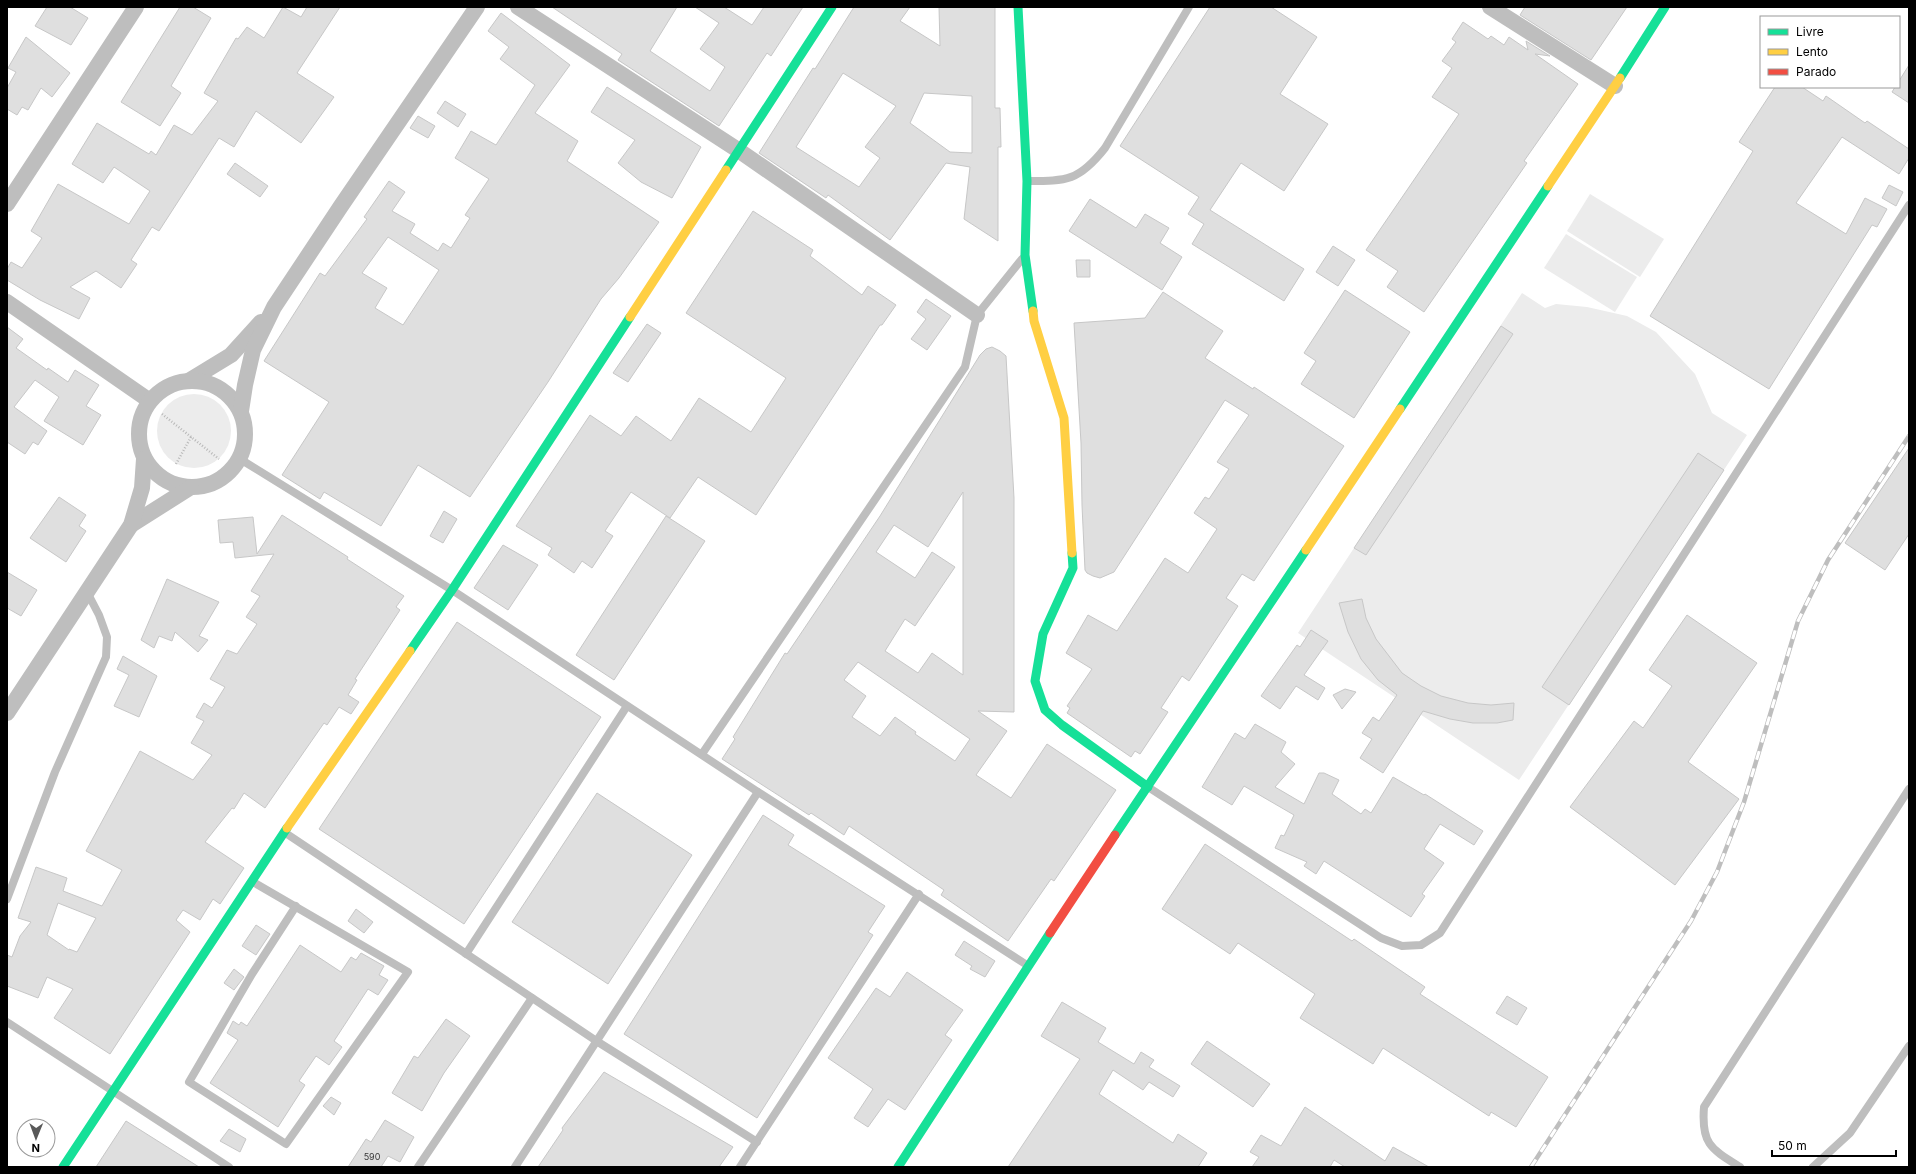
<svg xmlns="http://www.w3.org/2000/svg" width="1916" height="1174" font-family="Inter,sans-serif">
	<rect width="100%" height="100%" fill="#fff"/>
	<!-- green -->
	<g fill="#ececec">
		<path d="M1590,194L1664,239L1640,277L1567,231Z"/>
		<path d="M1566,234L1637,277L1615,312L1544,268Z"/>
		<path d="M1522,293L1545,308L1556,304L1587,307L1627,316L1656,332L1695,374L1712,413L1747,435L1519,780L1298,633Z"/>
		<circle cx="194" cy="431" r="37"/>
	</g>
	<!-- building -->
	<g fill="#dfdfdf" stroke="#c7c7c7" fill-rule="evenodd">
		<path d="M47,7H70L88,18L71,45L35,26Z"/>
		<path d="M180,7H193L211,18L171,86L181,93L160,126L121,102Z"/>
		<path d="M283,7L301,17L307,7H340L297,73L334,97L301,143L256,111L234,147L219,138L159,231L152,227L131,260L137,264L121,288L96,271L70,287L90,298L79,319L40,300L7,280V269L11,262L22,268L42,238L31,231L58,184L129,224L150,191L114,167L103,183L72,164L97,123L149,154L151,151L156,155L174,125L192,135L218,101L204,93L236,38L238,39L247,27L264,38Z"/>
		<path d="M552,7H677L650,51L710,91L725,67L700,49L719,23L695,7H724L752,25L764,7H803L771,56L767,53L719,126L618,60L622,54Z"/>
		<path d="M854,7H910L900,21L940,46L939,7H995V108H1000L1001,147H998V241L964,219L970,167L946,163L890,240L828,195L826,198L759,153L813,68L815,69ZM843,73L896,106L865,147L880,158L859,187L796,147ZM924,93L972,96V153L950,152L910,123Z"/>
		<path d="M1210,7H1271L1317,37L1280,94L1328,124L1284,191L1241,163L1210,210L1304,269L1284,301L1192,244L1204,224L1188,214L1199,197L1120,146Z"/>
		<path d="M1525,7H1627L1591,60L1520,15Z"/>
		<path d="M501,13L570,65L535,113L578,141L567,161L659,222L619,278L601,299L548,382L470,497L418,465L381,526L324,492L320,499L282,475L329,402L264,361L320,273L325,276L367,219L364,217L389,181L405,192L392,211L415,224L410,233L438,251L443,243L451,248L470,218L465,215L489,179L455,158L471,131L496,145L535,85L500,59L509,47L488,31ZM388,237L439,270L403,325L375,308L387,288L362,273Z"/>
		<path d="M1463,22L1488,39L1491,36L1504,45L1509,37L1528,50L1526,41L1550,56L1535,54L1578,84L1524,161L1527,163L1424,312L1387,287L1398,271L1366,250L1459,114L1432,97L1452,68L1442,61L1456,42L1452,39Z"/>
		<path d="M26,37L70,73L52,97L41,88L28,110L22,107L17,115L7,109V88L16,72L8,68Z"/>
		<path d="M1909,65V103L1892,92L1895,87H1899V81Z"/>
		<path d="M607,87L701,147L672,198L641,182L618,163L635,140L591,112Z"/>
		<path d="M1775,87H1802L1823,101L1826,96L1865,123L1867,121L1909,149V158L1899,174L1842,137L1796,203L1846,234L1865,198L1887,209L1877,227L1872,225L1769,389L1650,316L1753,151L1739,142Z"/>
		<path d="M445,101L466,114L458,127L437,113Z"/>
		<path d="M418,116L435,126L428,138L410,128Z"/>
		<path d="M235,163L268,186L260,197L227,174Z"/>
		<path d="M1889,185L1903,192L1896,206L1882,198Z"/>
		<path d="M1090,199L1136,228L1145,214L1169,228L1160,243L1182,257L1162,290L1069,231Z"/>
		<path d="M753,211L813,250L810,256L862,295L868,286L896,305L882,325H880L756,515L698,477L670,518L631,492L605,531L613,536L592,568L582,561L574,573L548,555L552,548L516,526L590,415L621,436L636,416L671,441L699,398L751,432L786,378L686,313Z"/>
		<path d="M1333,246L1355,260L1338,286L1316,272Z"/>
		<path d="M1076,260H1090V277H1077Z"/>
		<path d="M1345,290L1410,332L1354,418L1301,384L1316,361L1304,353Z"/>
		<path d="M1163,292L1223,331L1205,358L1253,389L1254,387L1344,446L1254,581L1242,574L1226,598L1238,606L1189,681L1182,676L1161,708L1168,712L1140,754L1135,751L1131,757L1067,713L1070,708L1067,706L1092,669L1066,653L1088,615L1117,631L1165,558L1188,573L1217,529L1194,513L1205,497L1209,499L1229,469L1217,462L1249,415L1225,400L1114,572L1100,578L1093,576L1087,573L1085,570L1082,505L1081,443L1074,323L1145,318Z"/>
		<path d="M926,299L951,316L927,350L911,339L926,319L917,312Z"/>
		<path d="M647,324L661,333L628,382L613,373Z"/>
		<path d="M1501,326L1513,334L1366,555L1354,548Z"/>
		<path d="M7,327L23,339L16,348L47,370L48,368L68,382L75,370L99,385L86,406L101,415L83,445L44,421L59,397L35,380L14,407L47,431L38,445L33,442L25,454L7,442Z"/>
		<path d="M992,347L1000,351L1006,356L1014,498V712L978,711L1007,731L976,775L1011,798L1047,744L1116,790L1054,881L1051,879L1008,941L941,895L944,890L849,826L844,835L811,813L809,815L722,759L735,739L733,737L785,653L787,654L880,516L980,355L986,349ZM963,492V675L932,653L918,673L885,651L905,619L915,626L955,567L932,552L915,578L876,552L894,525L928,547ZM858,662L970,739L955,761L915,734L916,732L895,717L880,736L852,717L866,696L844,680Z"/>
		<path d="M1909,448V534L1885,570L1845,543Z"/>
		<path d="M1698,453L1724,470L1569,705L1542,687Z"/>
		<path d="M59,497L86,515L79,526L86,531L66,562L30,538Z"/>
		<path d="M444,511L457,519L443,543L430,536Z"/>
		<path d="M282,515L348,557L347,559L404,596L396,607L400,610L355,679L357,680L348,695L359,702L351,714L339,707L327,725L324,723L265,808L244,793L234,809L232,808L205,842L244,868L220,904L213,899L200,920L183,910L176,920L190,932L110,1054L54,1018L73,989L47,977L38,998L7,986V955L12,957L20,936L31,922L18,918L36,867L67,878L63,891L102,906L122,870L86,851L140,751L193,780L212,755L191,743L204,721L196,717L204,703L212,708L225,687L210,679L227,650L237,654L257,624L246,617L260,596L251,591L274,554L235,558L233,542L220,543L218,520L253,517L257,554ZM58,903L96,918L77,952L69,949V950L47,935Z"/>
		<path d="M666,516L705,541L614,680L576,655Z"/>
		<path d="M503,545L538,565L508,610L474,588Z"/>
		<path d="M7,572L37,590L21,616L7,608Z"/>
		<path d="M167,579L219,602L199,636L208,640L198,652L175,632L172,641L159,636L154,648L141,640Z"/>
		<path d="M1362,599L1366,618L1376,639L1402,673L1421,686L1441,696L1468,703L1491,705L1514,703L1513,720L1497,723H1473L1450,719L1423,711L1383,773L1360,758L1372,739L1362,733L1373,717L1379,721L1397,695L1378,680L1361,659L1348,632L1339,603Z"/>
		<path d="M1687,615L1757,663L1688,762L1739,799L1675,885L1570,807L1634,721L1643,728L1672,686L1649,670Z"/>
		<path d="M457,622L601,717L464,924L319,829Z"/>
		<path d="M1311,630L1328,641L1304,675L1325,688L1318,700L1296,686L1280,709L1261,696L1297,645L1300,647Z"/>
		<path d="M123,656L157,676L139,717L114,706L129,675L117,669Z"/>
		<path d="M1345,689L1356,692L1342,709L1333,695Z"/>
		<path d="M1255,724L1286,742L1281,752L1295,764L1275,787L1304,804L1319,773H1324L1339,780L1332,794L1361,814L1365,809L1371,813L1393,777L1424,795L1425,794L1483,831L1474,845L1440,824L1424,849L1444,863L1422,894L1425,896L1411,917L1324,861L1316,874L1304,866L1307,862L1275,848L1281,835L1284,836L1294,815L1244,786L1232,805L1202,787L1235,733L1245,739Z"/>
		<path d="M597,793L692,855L608,984L512,922Z"/>
		<path d="M763,815L794,835L788,845L885,906L868,932L873,935L757,1118L624,1034Z"/>
		<path d="M1205,844L1352,941L1354,939L1425,987L1420,994L1548,1077L1516,1127L1491,1112L1489,1116L1383,1048L1373,1064L1300,1018L1315,994L1238,943L1230,954L1162,909Z"/>
		<path d="M356,909L373,922L364,933L348,921Z"/>
		<path d="M256,925L270,934L256,955L242,946Z"/>
		<path d="M964,941L995,961L985,977L970,969L972,966L955,955Z"/>
		<path d="M300,945L341,972L351,957L356,960L361,953L384,966L379,975L388,980L378,995L368,989L334,1041L342,1047L329,1065L316,1056L299,1081L305,1085L278,1127L210,1083L238,1040L227,1033L233,1021L239,1025L241,1022L247,1026Z"/>
		<path d="M234,969L244,977L234,990L224,983Z"/>
		<path d="M907,972L963,1010L945,1035L952,1040L905,1110L888,1099L868,1127L854,1118L873,1089L828,1058L876,988L890,997Z"/>
		<path d="M1507,996L1527,1008L1517,1025L1496,1013Z"/>
		<path d="M1062,1002L1106,1028L1098,1042L1134,1064L1141,1052L1154,1060L1149,1067L1180,1086L1173,1097L1149,1082L1143,1090L1113,1070L1099,1094L1173,1143L1178,1134L1207,1153L1198,1167H1008L1080,1059L1041,1036Z"/>
		<path d="M446,1019L470,1036L444,1073L422,1111L392,1093L414,1056L418,1058Z"/>
		<path d="M1207,1041L1270,1084L1253,1107L1191,1064Z"/>
		<path d="M604,1072L733,1147L719,1167H538L563,1130L562,1128Z"/>
		<path d="M331,1097L341,1103L334,1115L323,1106Z"/>
		<path d="M1305,1107L1385,1161L1393,1147L1429,1167H1345L1334,1160L1330,1167H1252L1259,1157L1250,1152L1261,1135L1281,1146Z"/>
		<path d="M385,1120L414,1137L400,1162L388,1156L381,1167H348L366,1139L371,1142Z"/>
		<path d="M126,1121L199,1167H96Z"/>
		<path d="M229,1129L246,1139L240,1152L220,1141Z"/>
	</g>
	<g fill="none" stroke-linecap="round" stroke-linejoin="round">
		<!-- path -->
		<g stroke="#b9b9b9" stroke-width="2.5" stroke-dasharray="1 2" stroke-linecap="butt">
			<path d="M162,414L219,459"/>
			<path d="M176,464L191,437"/>
		</g>
		<!-- lane -->
		<g stroke="#bebebe" stroke-width="8">
			<path d="M1028,181C1067,181 1079,181 1105,148L1189,7"/>
			<path d="M240,459L452,590L758,792L1027,965"/>
			<path d="M702,754L965,367L977,315L1022,259"/>
			<path d="M1148,787L1381,938L1402,946L1421,945L1440,933L1909,205"/>
			<path d="M284,832L598,1042L757,1142"/>
			<path d="M253,882L408,972L286,1144L189,1082L252,974L296,906"/>
			<path d="M7,899L55,772L106,657L107,637L99,615L87,592"/>
			<path d="M466,954L627,706"/>
			<path d="M7,1022L229,1167"/>
			<path d="M418,1167L532,998"/>
			<path d="M515,1167L758,792"/>
			<path d="M740,1167L919,894"/>
			<path d="M1740,1167C1711,1149 1701,1144 1704,1107L1909,789"/>
			<path d="M1813,1167L1850,1133L1909,1046"/>
		</g>
		<!-- street -->
		<g stroke="#bebebe" stroke-width="16">
			<path d="M518,7L738,150L977,315"/>
			<path d="M1490,7L1615,86"/>
			<path d="M7,204L136,7"/>
			<path d="M7,302L150,401"/>
			<path d="M190,380L231,355L261,322"/>
			<circle cx="192" cy="434" r="53"/>
			<path d="M241,411L245,385L253,350L274,307L341,206L477,7"/>
			<path d="M131,525L191,487"/>
			<path d="M7,713L131,525L142,488L144,459"/>
		</g>
		<!-- fast -->
		<g stroke="#16e098" stroke-width="9">
			<path d="M1018,7L1027,181L1025,255L1033,311"/>
			<path d="M1620,78L1665,7"/>
			<path d="M726,170L832,7"/>
			<path d="M1400,409L1548,186"/>
			<path d="M1072,553L1073,568L1043,634L1035,681L1045,710L1062,725L1148,787"/>
			<path d="M410,651L452,590L630,317"/>
			<path d="M1115,835L1306,550"/>
			<path d="M63,1167L287,828"/>
			<path d="M898,1167L1050,933"/>
		</g>
		<!-- slow -->
		<g stroke="#ffcf43" stroke-width="9">
			<path d="M1548,186L1620,78"/>
			<path d="M1033,311L1034,321L1064,418L1072,553"/>
			<path d="M630,317L726,170"/>
			<path d="M1306,550L1400,409"/>
			<path d="M287,828L410,651"/>
		</g>
		<!-- jam -->
		<path stroke="#f24e42" stroke-width="9" d="M1050,933L1115,835"/>
		<!-- rail casing -->
		<g stroke="#bebebe" stroke-width="4.5">
			<path id="rail" d="M1531,1167L1691,921L1717,872L1744,802L1798,621L1828,560L1909,436"/>
		</g>
		<!-- rail -->
		<use href="#rail" stroke="#fff" stroke-width="3" stroke-dasharray="9" stroke-linecap="butt"/>
	</g>
	<g text-anchor="middle" dominant-baseline="central" stroke-width="3.5" stroke-linejoin="round" paint-order="stroke">
		<!-- number labels -->
		<g font-size="9" fill="#383838">
			<text x="372" y="1156">590</text>
		</g>
	</g>
	<!-- border -->
	<rect width="1916" height="1174" fill="none" stroke="#000000" stroke-width="16"/>
	<!-- legend -->
	<rect x="1760" y="16" width="140" height="72" fill="#ffffff" stroke="#999999"/>
	<rect x="1768" y="29" width="20" height="6" fill="#16e098" stroke="#999999"/>
	<text x="1796" y="36" font-size="12" fill="#000000">Livre</text>
	<rect x="1768" y="49" width="20" height="6" fill="#ffcf43" stroke="#999999"/>
	<text x="1796" y="56" font-size="12" fill="#000000">Lento</text>
	<rect x="1768" y="69" width="20" height="6" fill="#f24e42" stroke="#999999"/>
	<text x="1796" y="76" font-size="12" fill="#000000">Parado</text>
	<!-- north arrow -->
	<g transform="translate(36 1138) rotate(181)"><circle r="19" fill="#ffffff" stroke="#999999"/>
	<path d="M0-3L7 15L0 10L-7 15Z" fill="#595959"/>
	<text y="-6" font-size="11" font-weight="bold" text-anchor="middle" fill="#000000">N</text>
	</g>
	<!-- scale -->
	<path d="M1772 1150v6h124v-6" fill="none" stroke="#000000" stroke-width="2"/>
	<text x="1778" y="1150" font-size="12" fill="#000000" stroke="#ffffff" stroke-width="3" paint-order="stroke">50 m</text>
</svg>
